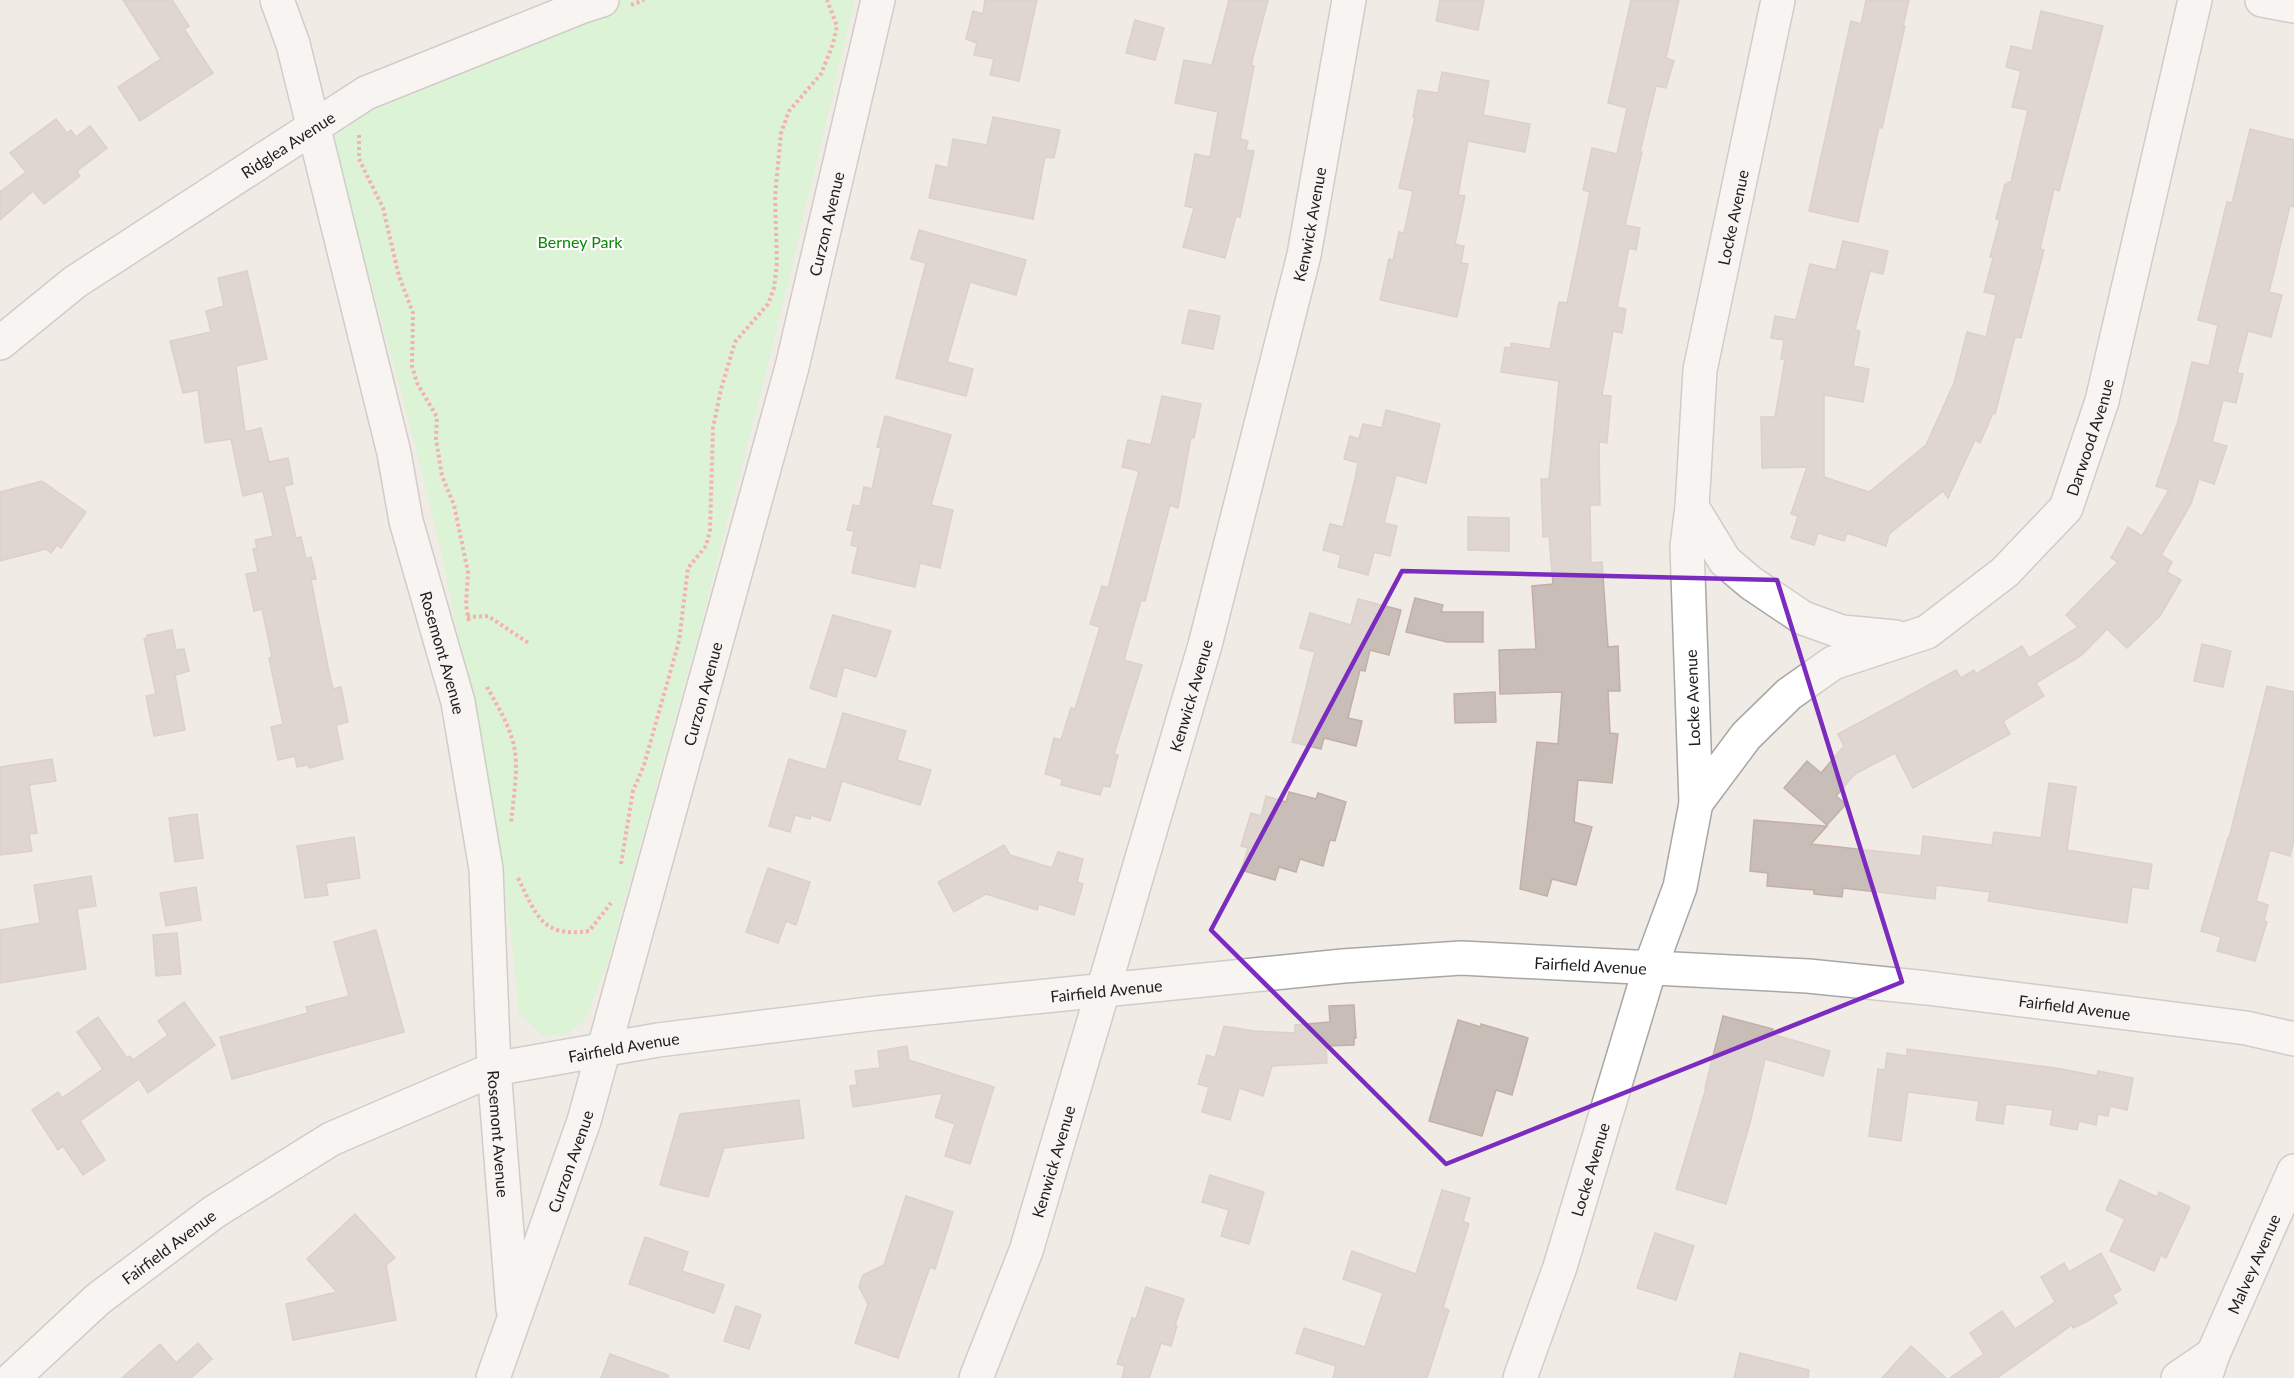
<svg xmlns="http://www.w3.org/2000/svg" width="2294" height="1378" font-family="Lato,sans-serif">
	<rect width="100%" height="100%" fill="#f1ebe5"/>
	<!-- park -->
	<path fill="#c3fdc0" d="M623,0H855L775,337L701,624L607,965L585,1020L566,1035L544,1036L519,1014C509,894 487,777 463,660C450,594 437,529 420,464C393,357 361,251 334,144L339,127L360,112L498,44Z"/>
	<!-- building -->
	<g fill="#c9bdb8" stroke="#c4afa6" stroke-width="1.5">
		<path d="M123,0H172L189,26L184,29L213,73L140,121L118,87L161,59Z"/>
		<path d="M985,0H1037L1019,81L990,75L994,59L974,55L977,43L966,39L973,11L983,14Z"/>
		<path d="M1229,0H1268L1251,65L1254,66L1240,139L1248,141L1246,150L1254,151L1240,217L1236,216L1225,258L1183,247L1194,208L1185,206L1195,154L1210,157L1218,112L1175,103L1184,60L1212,65Z"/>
		<path d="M1440,0H1484L1478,30L1436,21Z"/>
		<path d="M1631,0H1679L1666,58L1674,61L1666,88L1656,86L1640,152H1642L1625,225L1640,228L1636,250L1629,248L1617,307L1626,309L1622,333L1613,331L1602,395L1611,396L1607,443L1599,442L1600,505H1590L1591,563L1602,562L1608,647L1618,646L1620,691H1608L1610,733L1618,734L1612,783L1578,780L1574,822L1592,827L1576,885L1552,879L1547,896L1520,889L1537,742L1558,744L1562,692L1500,694L1499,650L1536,649L1532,586L1553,584L1549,536L1543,537L1541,479H1549L1559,381L1501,372L1505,347L1511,348V343L1550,349L1559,302L1567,303L1590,192L1583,190L1592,148L1617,154L1627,108L1608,103Z"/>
		<path d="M1866,0H1909L1903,26H1905L1882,128L1879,127L1858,222L1809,211L1851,21L1861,24Z"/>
		<path d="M2041,11L2103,26L2059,191L2054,189L2040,249L2044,250L2021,338L2015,337L1995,414L1993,413L1980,443L1975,440L1948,498L1943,491L1889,534L1886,546L1847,533L1844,541L1818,533L1814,545L1791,538L1798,516L1791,514L1807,467L1762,468L1761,417H1775L1785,359H1781L1784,340L1771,338L1775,316L1796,320L1810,264L1836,270L1843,241L1888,251L1883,274L1870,271L1855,330L1860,331L1853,366L1869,369L1863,402L1824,395V477L1869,492L1926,445L1954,383L1967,332L1986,337L1996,295L1984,292L1993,258L1990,257L2000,220L1996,219L2005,184L2007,185L2008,182H2011L2028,110L2012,107L2021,71L2006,67L2011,46L2032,51Z"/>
		<path d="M1135,20L1164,28L1155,60L1126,53Z"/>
		<path d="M1442,72L1489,81L1483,115L1530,124L1525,152L1468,141L1458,195L1465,196L1455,244L1464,246L1461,263L1468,264L1457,317L1380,300L1389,259L1393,260L1399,232L1404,233L1413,191L1399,188L1415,117H1413L1418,90L1438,93Z"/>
		<path d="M993,117L1060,130L1054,158L1045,157L1033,219L929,198L936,165L948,168L953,139L987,145Z"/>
		<path d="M56,119L67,133L71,130L76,137L90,126L107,148L77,171L80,176L44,204L33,191L0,220V192L26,172L10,153Z"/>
		<path d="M2250,129L2294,140V207L2290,206L2269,292L2282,295L2271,337L2248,331L2237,373L2243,374L2236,403L2223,400L2212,442L2227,446L2214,484L2199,479L2191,504L2161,555L2172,562L2167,572L2181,580L2160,616L2127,648L2107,629L2082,655L2036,683L2044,696L2003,721L2010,734L1913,788L1895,753L1855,774L1836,796L1846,804L1827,825L1784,788L1807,761L1821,773L1844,746L1838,734L1956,670L1961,678L1974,670L1976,674L2022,646L2029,658L2078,627L2066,615L2118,562L2111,558L2128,527L2142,536L2169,490L2156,486L2178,421L2192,362L2209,366L2218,325L2198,320L2227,202L2232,203Z"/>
		<path d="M919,230L1026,260L1016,295L970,282L947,362L973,369L966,396L896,378L926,263L911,259Z"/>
		<path d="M247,271L267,359L236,366L245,432L261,428L269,462L288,458L293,484L284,486L296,538L301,537L306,559L311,557L316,579L311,580L328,667L333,689L341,687L348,722L336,725L343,759L309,768V765L297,767L295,756L278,760L271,727L283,724L269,658L272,657L262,609L254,611L246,574L258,572L253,549L257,548L255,540L273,536L263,491L243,496L231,439L205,443L198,390L183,393L170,341L211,332L206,311L224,306L218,278Z"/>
		<path d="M1189,310L1220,316L1213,349L1182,343Z"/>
		<path d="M1162,396L1201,404L1194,438L1191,437L1178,508L1170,505L1145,601L1141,600L1124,660L1142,665L1114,754L1118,755L1110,787L1103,786L1100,795L1061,785L1062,779L1045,774L1054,738L1061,740L1071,708L1075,709L1100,627L1090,624L1102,586L1108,588L1139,471L1122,467L1128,440L1151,445Z"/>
		<path d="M1386,410L1440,424L1426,483L1396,475L1384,523L1397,526L1390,556L1374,552L1368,575L1338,567L1341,555L1323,550L1330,524L1343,527L1355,479L1358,463L1344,459L1350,436L1359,439L1363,424L1382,428Z"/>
		<path d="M885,416L951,435L931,505L953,510L940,568L920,563L915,587L852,573L858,547L851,545L854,531L847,530L853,505L860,506L864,487L872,489L881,448L877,447Z"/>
		<path d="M42,481L86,512L61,548L57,545L51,553L46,549L0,561V492Z"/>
		<path d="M1468,517L1509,518V551L1468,550Z"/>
		<path d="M1415,598L1443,605L1441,612H1483V642H1447L1406,632Z"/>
		<path d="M1358,599L1401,610L1389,655L1370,650L1365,671L1360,670L1348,718L1362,721L1356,746L1324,738L1321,749L1292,742L1315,652L1300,648L1310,613L1351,625Z"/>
		<path d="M833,615L891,631L876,677L844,667L836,697L810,688Z"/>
		<path d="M172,630L176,650L184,649L189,671L175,675L185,730L154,736L146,696L156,694L144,639L147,638V635Z"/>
		<path d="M2202,644L2231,651L2223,687L2194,681Z"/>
		<path d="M2267,686L2294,692V841L2290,856L2270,850L2256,901L2268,905L2264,921L2267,922L2255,961L2217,951L2221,937L2201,931L2228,838H2229Z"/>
		<path d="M1495,692L1496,722L1455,723L1454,694Z"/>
		<path d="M843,713L906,731L897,760L931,770L920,805L842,781L830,821L811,815L810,819L795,815L790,832L769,826L789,759L826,770Z"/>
		<path d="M52,759L56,781L29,785L37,833L29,834L32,851L0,855V767Z"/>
		<path d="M2049,783L2076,787L2067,850L2152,864L2148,889L2132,887L2127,923L1988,901L1990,892L1936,885L1935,899L1843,888L1842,897L1814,894V890L1767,886L1768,873L1750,871L1754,820L1827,826L1811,844L1921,856L1923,836L1992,845L1994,832L2041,838Z"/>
		<path d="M1289,792L1316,799L1318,793L1346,802L1335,841L1330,840L1323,866L1300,859L1296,872L1279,867L1275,880L1241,870L1248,848L1241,846L1251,813L1261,816L1266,796L1286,802Z"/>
		<path d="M197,814L203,858L175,862L169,818Z"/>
		<path d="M354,837L360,878L326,883L328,895L305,898L297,846Z"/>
		<path d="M1004,845L1010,855L1052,868L1058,852L1083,859L1077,882L1083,884L1074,915L1039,904L1037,910L986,894L954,912L938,882Z"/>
		<path d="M768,868L810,882L796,925L786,921L778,943L746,932Z"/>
		<path d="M91,876L96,906L77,909L86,969L0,983V930L40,923L34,885Z"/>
		<path d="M196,887L201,920L166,926L160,893Z"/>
		<path d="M376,930L404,1032L232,1079L220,1037L308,1013L306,1007L349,996L334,942Z"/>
		<path d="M177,933L181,974L156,976L153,935Z"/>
		<path d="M184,1002L215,1045L148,1093L139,1079L80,1121L105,1160L83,1175L63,1146L58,1150L32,1110L58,1092L62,1098L103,1069L77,1032L98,1017L127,1058L130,1056L133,1060L168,1035L158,1021Z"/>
		<path d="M1354,1005L1356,1038H1354V1045L1326,1046L1327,1063L1272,1066L1263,1096L1239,1088L1230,1120L1202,1112L1209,1087L1198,1084L1207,1055L1215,1058L1224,1026L1254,1031L1295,1033V1025L1330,1022L1329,1006Z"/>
		<path d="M1723,1016L1773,1029L1772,1034L1830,1051L1823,1076L1765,1059L1750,1123L1726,1204L1676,1189L1706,1088H1705Z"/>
		<path d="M1458,1020L1481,1027V1024L1528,1038L1512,1095L1496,1090L1482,1136L1429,1121Z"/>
		<path d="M907,1046L909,1060L994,1087L970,1164L945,1156L955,1124L935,1117L943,1093L853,1107L850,1086L857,1085L855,1071L880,1068L878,1051Z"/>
		<path d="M1907,1049L2056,1068L2097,1076L2098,1071L2133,1078L2127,1110L2110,1106L2108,1116L2098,1114L2096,1125L2079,1121L2077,1130L2050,1125L2053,1110L2006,1104L2003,1124L1976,1120L1979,1101L1908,1092L1901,1141L1869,1136L1878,1069L1885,1070L1887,1053L1907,1056Z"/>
		<path d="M799,1100L804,1138L724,1148L708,1197L660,1185L680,1114Z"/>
		<path d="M1210,1175L1264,1192L1249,1244L1221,1236L1229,1210L1202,1202Z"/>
		<path d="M2120,1180L2157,1197L2159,1192L2190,1207L2166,1258L2161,1255L2154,1271L2110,1251L2125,1219L2106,1210Z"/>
		<path d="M1442,1190L1470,1198L1463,1221L1469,1224L1443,1308L1449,1310L1427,1378H1333L1336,1366L1296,1353L1304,1328L1365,1347L1383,1293L1343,1279L1352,1251L1416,1274Z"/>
		<path d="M906,1196L953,1212L935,1269L930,1267L898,1358L855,1343L868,1304L859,1287L863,1275L884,1265Z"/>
		<path d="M355,1214L395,1258L386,1265L396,1320L293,1340L286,1304L337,1292L307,1259Z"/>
		<path d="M1655,1233L1694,1246L1676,1300L1637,1288Z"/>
		<path d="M645,1237L688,1252L682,1271L724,1285L714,1313L629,1284Z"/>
		<path d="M2101,1253L2121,1290L2112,1295L2117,1303L2086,1322L2073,1328L2072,1325L1997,1378H1950L1984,1354L1970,1333L2002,1311L2015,1329L2055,1302L2041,1277L2064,1263L2069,1272Z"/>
		<path d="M1146,1287L1184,1299L1175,1325L1177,1326L1171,1346L1161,1343L1149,1378H1122L1125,1366L1117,1364L1132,1318L1136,1319Z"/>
		<path d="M736,1306L761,1315L749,1349L724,1341Z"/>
		<path d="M198,1343L212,1359L191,1378H122L160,1344L176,1363Z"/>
		<path d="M1911,1346L1946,1378H1882Z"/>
		<path d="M1740,1353L1809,1370L1808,1378H1734Z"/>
		<path d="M610,1354L668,1375V1378H601Z"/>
	</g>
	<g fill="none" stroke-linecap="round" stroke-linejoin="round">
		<!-- minor casing -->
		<g stroke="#a7a7a7" stroke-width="36">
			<g id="minor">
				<path id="s1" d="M277,0L293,44L394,453L406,521L458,702L486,869L494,1069L513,1309"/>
				<path d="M2262,0L2294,6"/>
				<path id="s2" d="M0,343L75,282L366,93L583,6L602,0"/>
				<path d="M1692,507L1725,561L1751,583L1803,618L1842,632L1895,637"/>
				<path id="s3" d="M1696,803L1746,736L1789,694L1833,663L1927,632L2005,572L2066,508L2102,401L2195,0"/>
				<path id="s4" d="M13,1378L98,1299L214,1212L331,1139L494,1069L658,1040L877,1013L1343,966L1461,958L1808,976L1927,988L2246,1028L2294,1039"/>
				<path id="s5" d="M493,1378L584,1121L792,367L878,0"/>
				<path id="s6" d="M976,1378L1026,1251L1205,645L1304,255L1349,0"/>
				<path id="s7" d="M1520,1378L1560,1267L1650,968L1680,887L1696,803L1687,546L1692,507L1700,370L1778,0"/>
				<path d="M2178,1378L2213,1354"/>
				<path id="s8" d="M2205,1378L2213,1354L2294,1171"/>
			</g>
		</g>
		<!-- path -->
		<g stroke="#ff686e" stroke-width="4" stroke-dasharray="3 3" stroke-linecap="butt">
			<path d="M631,5L644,0"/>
			<path d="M359,135V159L383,208L399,276L413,313L412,366L417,383L437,417L436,439L442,476L454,505L468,572L466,605L469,622"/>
			<path d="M467,617L488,616L530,644"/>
			<path d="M487,687C498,707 512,729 515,752C518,775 513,800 511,823"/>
			<path d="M621,864L633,791L644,765L679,641L688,568L706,546L710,530L713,428L721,389L735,342L768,304L774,288L777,263L775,196L781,133L789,111L821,74L833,44L837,26L827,0"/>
			<path d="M518,878C536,914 541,938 589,931L611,903"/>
		</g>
		<!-- minor -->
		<use href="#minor" stroke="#fff" stroke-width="33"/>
	</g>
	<!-- marked area -->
	<path d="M0 0H2294V1378H0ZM1402,571L1777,580L1902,982L1446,1164L1211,930Z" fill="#f1ebe5" fill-opacity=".55" fill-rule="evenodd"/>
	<path fill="none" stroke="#7b2cbf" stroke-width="4.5" stroke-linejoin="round" d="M1402,571L1777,580L1902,982L1446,1164L1211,930Z"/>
	<g text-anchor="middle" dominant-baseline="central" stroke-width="4.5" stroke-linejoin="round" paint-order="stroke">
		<!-- street labels -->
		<g font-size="16" fill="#202020" stroke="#fff">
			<text stroke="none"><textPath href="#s2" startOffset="350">Ridglea Avenue</textPath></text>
			<text stroke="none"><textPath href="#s7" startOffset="1192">Locke Avenue</textPath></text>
			<text stroke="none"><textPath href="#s5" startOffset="1202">Curzon Avenue</textPath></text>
			<text stroke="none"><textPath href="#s6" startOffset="1202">Kenwick Avenue</textPath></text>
			<text stroke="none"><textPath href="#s3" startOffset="558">Darwood Avenue</textPath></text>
			<text stroke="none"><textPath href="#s1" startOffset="674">Rosemont Avenue</textPath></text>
			<text stroke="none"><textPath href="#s5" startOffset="716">Curzon Avenue</textPath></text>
			<text stroke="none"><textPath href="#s6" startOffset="716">Kenwick Avenue</textPath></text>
			<text transform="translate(1692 698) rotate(-92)">Locke Avenue</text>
			<text stroke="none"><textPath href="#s4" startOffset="1680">Fairfield Avenue</textPath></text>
			<text stroke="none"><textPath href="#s4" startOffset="1194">Fairfield Avenue</textPath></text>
			<text stroke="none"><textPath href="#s4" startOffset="2166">Fairfield Avenue</textPath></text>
			<text stroke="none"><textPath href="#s4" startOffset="708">Fairfield Avenue</textPath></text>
			<text stroke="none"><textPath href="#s1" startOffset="1160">Rosemont Avenue</textPath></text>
			<text stroke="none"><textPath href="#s5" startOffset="230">Curzon Avenue</textPath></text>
			<text stroke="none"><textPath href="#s6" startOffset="230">Kenwick Avenue</textPath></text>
			<text stroke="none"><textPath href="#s7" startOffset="220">Locke Avenue</textPath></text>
			<text stroke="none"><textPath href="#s4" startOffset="204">Fairfield Avenue</textPath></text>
			<text stroke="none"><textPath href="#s8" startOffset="124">Malvey Avenue</textPath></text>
		</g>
		<!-- park labels -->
		<g font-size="16" fill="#0b8803" stroke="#fff">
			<text x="580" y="241">Berney Park</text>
		</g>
	</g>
</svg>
